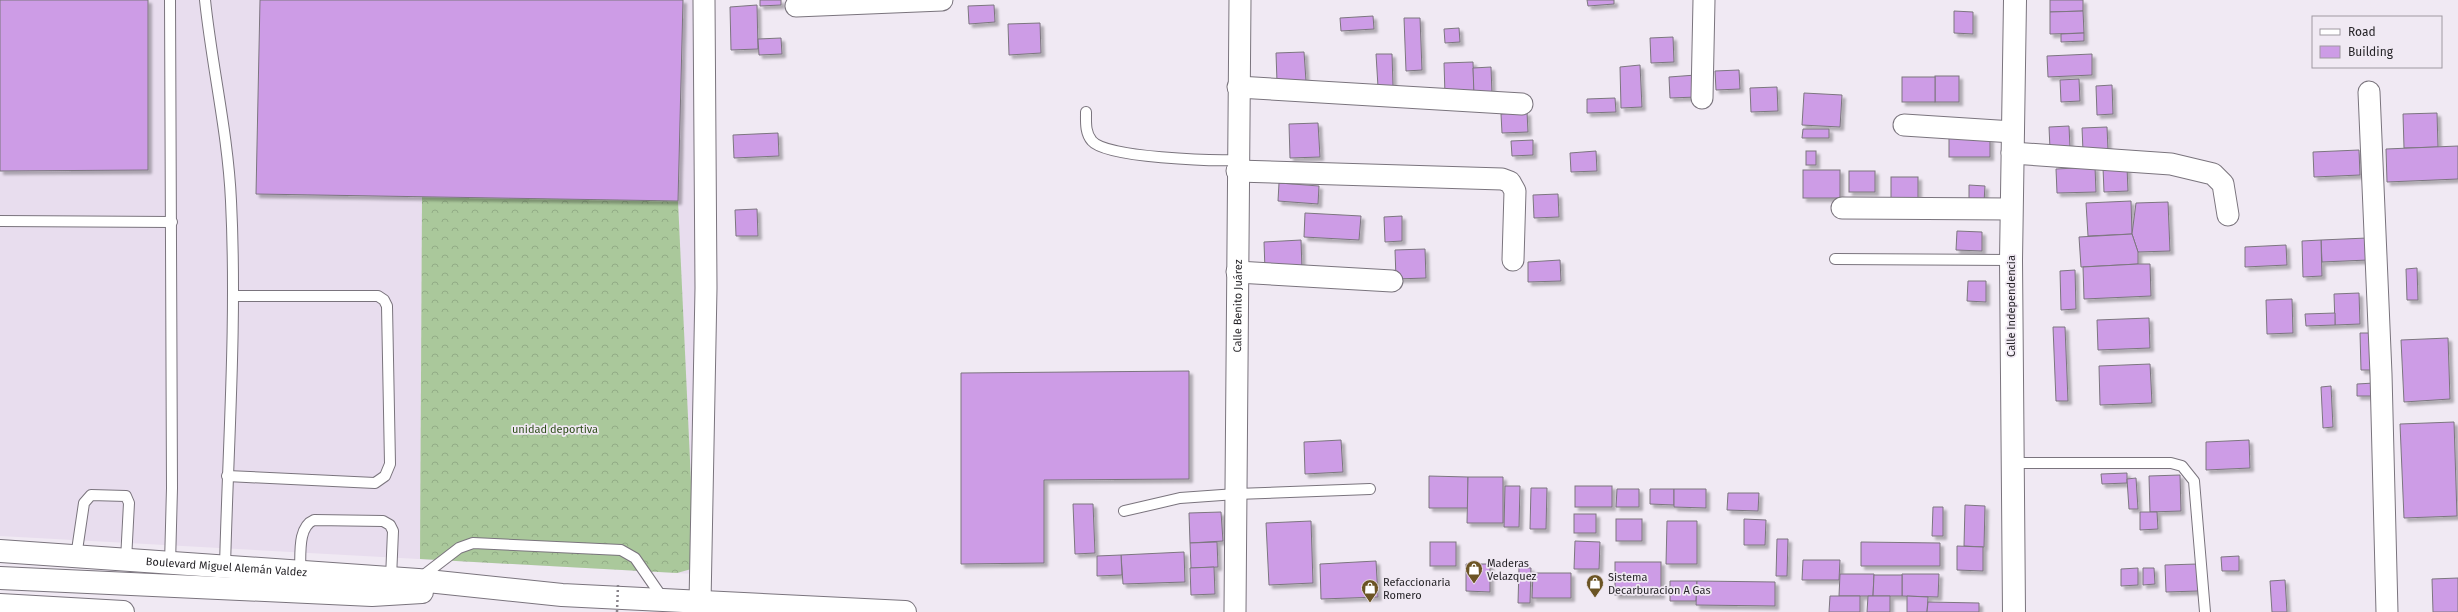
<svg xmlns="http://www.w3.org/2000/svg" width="2458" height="612" font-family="'Fira Sans',sans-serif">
	<defs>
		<pattern id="forest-crowns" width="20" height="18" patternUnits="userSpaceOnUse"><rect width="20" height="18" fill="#aac89b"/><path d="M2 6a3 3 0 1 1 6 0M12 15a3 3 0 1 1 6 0" fill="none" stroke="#92ac86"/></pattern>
		<filter id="shadow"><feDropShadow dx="3.5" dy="3.5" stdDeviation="1" flood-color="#0004"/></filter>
	</defs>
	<rect width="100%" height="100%" fill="#f0e9f3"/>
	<!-- built -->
	<path fill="#e8ddee" d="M0,0H706L712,575L0,536Z"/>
	<!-- forest -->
	<path fill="url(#forest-crowns)" d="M422,197L678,201L695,568L677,573L420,559Z"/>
	<!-- building -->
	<g fill="#cd9ce6" stroke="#7c767f" filter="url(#shadow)">
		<path d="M0,0H148V170L0,171Z"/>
		<path d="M260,0H683L678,201L256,194Z"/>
		<path d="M760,0H781V5L760,6Z"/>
		<path d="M1587,0H1614V4L1588,6Z"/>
		<path d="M2050,0H2083V11L2050,12Z"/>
		<path d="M757,5L758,49L731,50L730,7Z"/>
		<path d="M994,5L995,22L969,24L968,6Z"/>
		<path d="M1954,11L1973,12V34L1954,33Z"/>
		<path d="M2083,11L2084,33L2050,34V12Z"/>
		<path d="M1373,16L1374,29L1341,31L1340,18Z"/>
		<path d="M1404,18H1420L1422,70L1406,71Z"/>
		<path d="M1040,23L1041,53L1009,55L1008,24Z"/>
		<path d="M1459,28L1460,42L1445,43L1444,29Z"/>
		<path d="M2084,33V41L2061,42V34Z"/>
		<path d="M1673,37L1674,62L1651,63L1650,38Z"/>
		<path d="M781,38L782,54L759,55L758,39Z"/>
		<path d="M1304,52L1306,81L1277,82L1276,53Z"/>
		<path d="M1376,54H1392L1393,86L1378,87Z"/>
		<path d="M2092,54V75L2048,77L2047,56Z"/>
		<path d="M1473,62L1474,93L1445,95L1444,63Z"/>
		<path d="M1640,65L1642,107L1621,108L1620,67Z"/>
		<path d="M1491,67L1492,94L1474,95L1473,68Z"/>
		<path d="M1739,70L1740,89L1716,90L1715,71Z"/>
		<path d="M1696,75L1697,97L1670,98L1669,77Z"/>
		<rect x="1935" y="76" width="24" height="26"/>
		<rect x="1902" y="77" width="33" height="25"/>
		<path d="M2079,79L2080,101L2061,102L2060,80Z"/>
		<path d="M2112,85L2113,114L2097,115L2096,86Z"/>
		<path d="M1777,87L1778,111L1751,112L1750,88Z"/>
		<path d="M1804,93L1842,95L1840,127L1802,125Z"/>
		<path d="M1615,98L1616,112L1587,113V99Z"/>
		<path d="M1527,112L1528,132L1502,133L1501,114Z"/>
		<path d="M2437,113L2438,147L2404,148L2403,114Z"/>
		<path d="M1318,123L1320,157L1290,158L1289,124Z"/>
		<path d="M2069,126L2070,148L2050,149L2049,127Z"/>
		<path d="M2107,127L2108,150L2083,151L2082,128Z"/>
		<path d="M1803,129H1829V138H1802Z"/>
		<path d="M778,133L779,156L734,158L733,135Z"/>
		<rect x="1949" y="138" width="41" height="19"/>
		<path d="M1533,140V155L1512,156L1511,141Z"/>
		<path d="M2458,146V179L2387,182L2386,149Z"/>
		<path d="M2359,150L2360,175L2314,177L2313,152Z"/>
		<path d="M1596,151L1597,171L1571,172L1570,153Z"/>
		<rect x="1806" y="151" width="10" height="14"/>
		<path d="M2095,167L2096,192L2057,193L2056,169Z"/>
		<path d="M2127,167L2128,191L2104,192L2103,168Z"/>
		<rect x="1803" y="170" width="37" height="28"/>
		<rect x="1849" y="171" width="26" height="21"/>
		<rect x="1891" y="177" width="27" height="22"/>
		<path d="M1279,183L1319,186L1318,204L1278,201Z"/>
		<path d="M1969,185L1985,186L1984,202H1969Z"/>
		<path d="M1558,194L1559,217L1534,218L1533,195Z"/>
		<path d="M2131,201L2132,234L2088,236L2086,203Z"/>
		<path d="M2168,202L2170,251L2138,252L2132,234L2136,203Z"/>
		<path d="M757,209L758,236H736L735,210Z"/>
		<path d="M1305,213L1361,216L1359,240L1304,237Z"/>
		<path d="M1402,216V241L1385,242L1384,217Z"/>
		<path d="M1957,231L1982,232V251L1956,250Z"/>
		<path d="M2132,234L2138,252V264L2081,267L2079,237Z"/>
		<path d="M2367,238L2368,260L2322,262L2321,240Z"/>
		<path d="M1301,240L1302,269L1265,270L1264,242Z"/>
		<path d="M2321,240L2322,276L2303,277L2302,241Z"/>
		<path d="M2286,245L2287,265L2245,267V247Z"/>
		<path d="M1425,249L1426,278L1396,279L1395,250Z"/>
		<path d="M1560,260L1561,281L1528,282V262Z"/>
		<path d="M2138,264H2150L2151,296L2084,299L2083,267Z"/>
		<path d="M2417,268L2418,300H2407L2406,269Z"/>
		<path d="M2075,270L2076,309L2061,310L2060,271Z"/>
		<path d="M1968,281H1986V302L1967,301Z"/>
		<path d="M2359,293L2360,324L2335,325L2334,294Z"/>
		<path d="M2292,299L2293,333L2267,334L2266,300Z"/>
		<path d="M2335,313V325L2306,326L2305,314Z"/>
		<path d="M2149,318L2150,348L2098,350L2097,320Z"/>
		<path d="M2053,327H2065L2068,401H2056Z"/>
		<path d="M2360,333H2371L2372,370H2361Z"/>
		<path d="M2448,338L2450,399L2404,402L2401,340Z"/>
		<path d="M2150,364L2152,403L2100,405L2099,366Z"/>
		<path d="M1189,371V479L1044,480V563L961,564V373Z"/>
		<path d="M2374,383V396H2357V384Z"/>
		<path d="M2331,386L2333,427L2323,428L2321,387Z"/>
		<path d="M2454,422L2457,516L2404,518L2400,424Z"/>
		<path d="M1341,440L1343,472L1305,474L1304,442Z"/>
		<path d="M2249,440L2250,468L2206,470V442Z"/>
		<path d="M2127,473V483L2102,484L2101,474Z"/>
		<path d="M2180,475L2181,511L2150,512L2149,476Z"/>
		<path d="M1429,476L1468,477V508H1429Z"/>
		<path d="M1468,477H1503V523H1467Z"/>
		<path d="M2136,478L2138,509H2129L2127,479Z"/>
		<path d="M1505,486H1520L1519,527H1504Z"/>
		<rect x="1575" y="486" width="37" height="21"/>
		<path d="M1531,488H1547L1546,529H1530Z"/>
		<path d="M1617,489H1639V507H1616Z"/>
		<path d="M1650,489H1674V505L1650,504Z"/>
		<path d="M1674,489H1706V508L1674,507Z"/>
		<path d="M1728,493H1759L1758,511L1727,510Z"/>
		<path d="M1073,504H1093L1095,553L1075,554Z"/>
		<path d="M1965,505L1985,506L1984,547L1964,546Z"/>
		<path d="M1933,507H1943V536H1932Z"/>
		<path d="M1221,512L1223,541L1190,543L1189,513Z"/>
		<path d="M2140,512H2157L2158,529L2140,530Z"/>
		<rect x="1574" y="514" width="22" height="19"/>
		<rect x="1616" y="519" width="26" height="22"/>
		<path d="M1744,519L1766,520L1765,545H1744Z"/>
		<path d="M1311,521L1313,583L1269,585L1266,523Z"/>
		<path d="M1667,521H1697V564H1666Z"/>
		<path d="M1777,539H1788L1787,576H1776Z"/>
		<path d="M1575,541L1600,542L1599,569H1574Z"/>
		<path d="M1217,542L1218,567L1191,568L1190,543Z"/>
		<rect x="1430" y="542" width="26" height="24"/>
		<path d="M1861,542L1940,543V566H1861Z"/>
		<path d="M1957,546L1983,547V571L1957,570Z"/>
		<path d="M1184,552L1185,582L1123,584L1121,555Z"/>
		<path d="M1121,555L1122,575L1097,576V556Z"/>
		<path d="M2239,556V571H2222L2221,557Z"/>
		<path d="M1803,560H1840L1839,580H1802Z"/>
		<path d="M1376,561L1378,597L1321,599L1320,564Z"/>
		<rect x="1615" y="562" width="46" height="33"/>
		<path d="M1466,564H1490V592L1466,591Z"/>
		<path d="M2197,564L2198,591L2166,592L2165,565Z"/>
		<path d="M1214,567L1215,594L1191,595L1190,568Z"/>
		<path d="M1519,567L1531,568L1530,603H1518Z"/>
		<path d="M2138,568V585L2121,586V569Z"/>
		<path d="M2143,568H2154L2155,584L2143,585Z"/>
		<path d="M1533,573H1571V598H1532Z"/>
		<path d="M1840,574H1874L1873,596H1839Z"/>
		<path d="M1902,574H1939L1938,597L1902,596Z"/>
		<path d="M1874,575H1902V596H1873Z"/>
		<path d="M2458,578V612H2433L2432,579Z"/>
		<path d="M2285,580L2287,612H2272L2270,581Z"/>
		<path d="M1670,581H1697L1696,601H1670Z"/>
		<path d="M1697,581L1775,582V606L1696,605Z"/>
		<path d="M1830,596H1860V612H1829Z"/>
		<path d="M1868,596H1890V612H1867Z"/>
		<path d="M1907,596L1928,597L1927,612H1907Z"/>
		<path d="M1928,602L1979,603V612H1927Z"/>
	</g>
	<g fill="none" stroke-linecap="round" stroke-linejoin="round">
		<!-- lane casing -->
		<g stroke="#7a747d" stroke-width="12">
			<g id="lane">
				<path d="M205,0C212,67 228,134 231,201C237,323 228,445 225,567"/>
				<path d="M1086,112C1086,122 1085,133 1092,141C1106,158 1214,161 1238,160"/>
				<path d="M0,221L172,222"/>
				<path d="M1835,259L2011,260"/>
				<path d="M2012,463H2171L2182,466L2194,481L2205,612"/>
				<path d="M227,476L375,483L385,476L390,464L387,306L384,300L378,296H233"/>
				<path d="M1124,511L1180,498L1236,494L1370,489"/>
				<path d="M76,557L84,503L91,495L126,496L129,503L126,560"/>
				<path d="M170,564L172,488L170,0"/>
				<path d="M300,572C301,556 297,527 314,520L383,521L390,525L393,531L391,578"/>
				<path d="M420,578L459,548L473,543L621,550L635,558L664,600"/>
			</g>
		</g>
		<!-- street casing -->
		<g stroke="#7a747d" stroke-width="23">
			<g id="street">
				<path d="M796,6L942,0"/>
				<path d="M1238,87L1522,104"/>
				<path d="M2369,92L2381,374L2387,612"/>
				<path d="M1702,98L1704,0"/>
				<path d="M1904,125L2013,132"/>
				<path d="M2012,153L2171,164L2213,174L2223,184L2228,215"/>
				<path d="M1237,171L1502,179L1510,182L1515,191L1513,260"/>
				<path d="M1842,208L2011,209"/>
				<path d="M1237,272L1392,281"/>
				<path d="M700,603L706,288L704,0"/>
				<path id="s1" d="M1235,612L1240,0"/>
			</g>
		</g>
		<!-- secondary casing -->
		<g stroke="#7a747d" stroke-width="24">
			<path id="secondary" d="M2014,612L2011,260L2015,0"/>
		</g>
		<!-- primary casing -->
		<g stroke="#7a747d" stroke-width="24">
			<g id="primary">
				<path id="s2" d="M0,551L418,580L562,595L905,612"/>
				<path d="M0,578L372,595L422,592"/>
				<path d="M0,605L123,612"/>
			</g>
		</g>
		<!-- lane -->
		<use href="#lane" stroke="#fff" stroke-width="10"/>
		<!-- street -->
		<use href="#street" stroke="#fff" stroke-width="21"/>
		<!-- secondary -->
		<use href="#secondary" stroke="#fff" stroke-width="22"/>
		<!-- primary -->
		<use href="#primary" stroke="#fff" stroke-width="22"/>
		<!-- path-bridge -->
		<path stroke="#89848b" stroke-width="2.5" stroke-dasharray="2 3" stroke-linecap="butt" d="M617,612L618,585"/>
	</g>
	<!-- icons -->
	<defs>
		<g id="shop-pin" transform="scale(0.9)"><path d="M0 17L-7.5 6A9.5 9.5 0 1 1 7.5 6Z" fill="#6b5424" stroke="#f0e9f3"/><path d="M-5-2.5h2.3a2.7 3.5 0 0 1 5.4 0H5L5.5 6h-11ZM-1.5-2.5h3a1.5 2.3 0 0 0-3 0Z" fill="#fff"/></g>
	</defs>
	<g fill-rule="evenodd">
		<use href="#shop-pin" x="1474" y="569"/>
		<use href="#shop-pin" x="1595" y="583"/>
		<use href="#shop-pin" x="1370" y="588"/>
	</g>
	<g text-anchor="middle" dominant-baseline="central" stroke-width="3.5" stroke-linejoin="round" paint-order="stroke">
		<!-- street labels -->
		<g font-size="11" fill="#262428" stroke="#f0e9f3">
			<text stroke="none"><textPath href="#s1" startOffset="306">Calle Benito Juárez</textPath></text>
			<text transform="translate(2011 306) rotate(-90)">Calle Independencia</text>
			<text stroke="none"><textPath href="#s2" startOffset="227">Boulevard Miguel Alemán Valdez</textPath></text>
		</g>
		<!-- park labels -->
		<g font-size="11" fill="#2e4e1a" stroke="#f0e9f3">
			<text x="555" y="429">unidad deportiva</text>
		</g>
		<!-- poi labels -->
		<g font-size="11" fill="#262428" stroke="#f0e9f3" text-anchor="start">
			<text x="1487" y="563">Maderas<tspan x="1487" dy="13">Velazquez</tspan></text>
			<text x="1608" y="577">Sistema<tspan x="1608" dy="13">Decarburacion A Gas</tspan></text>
			<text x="1383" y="582">Refaccionaria<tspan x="1383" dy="13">Romero</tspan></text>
		</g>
	</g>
	<!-- legend -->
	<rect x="2312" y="16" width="130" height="52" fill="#f0e9f3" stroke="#9f9aa2"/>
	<rect x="2320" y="29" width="20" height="6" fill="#ffffff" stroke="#9f9aa2"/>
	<text x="2348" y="36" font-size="12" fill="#262428">Road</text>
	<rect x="2320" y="46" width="20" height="12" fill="#cd9ce6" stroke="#9f9aa2"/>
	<text x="2348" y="56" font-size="12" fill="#262428">Building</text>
</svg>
